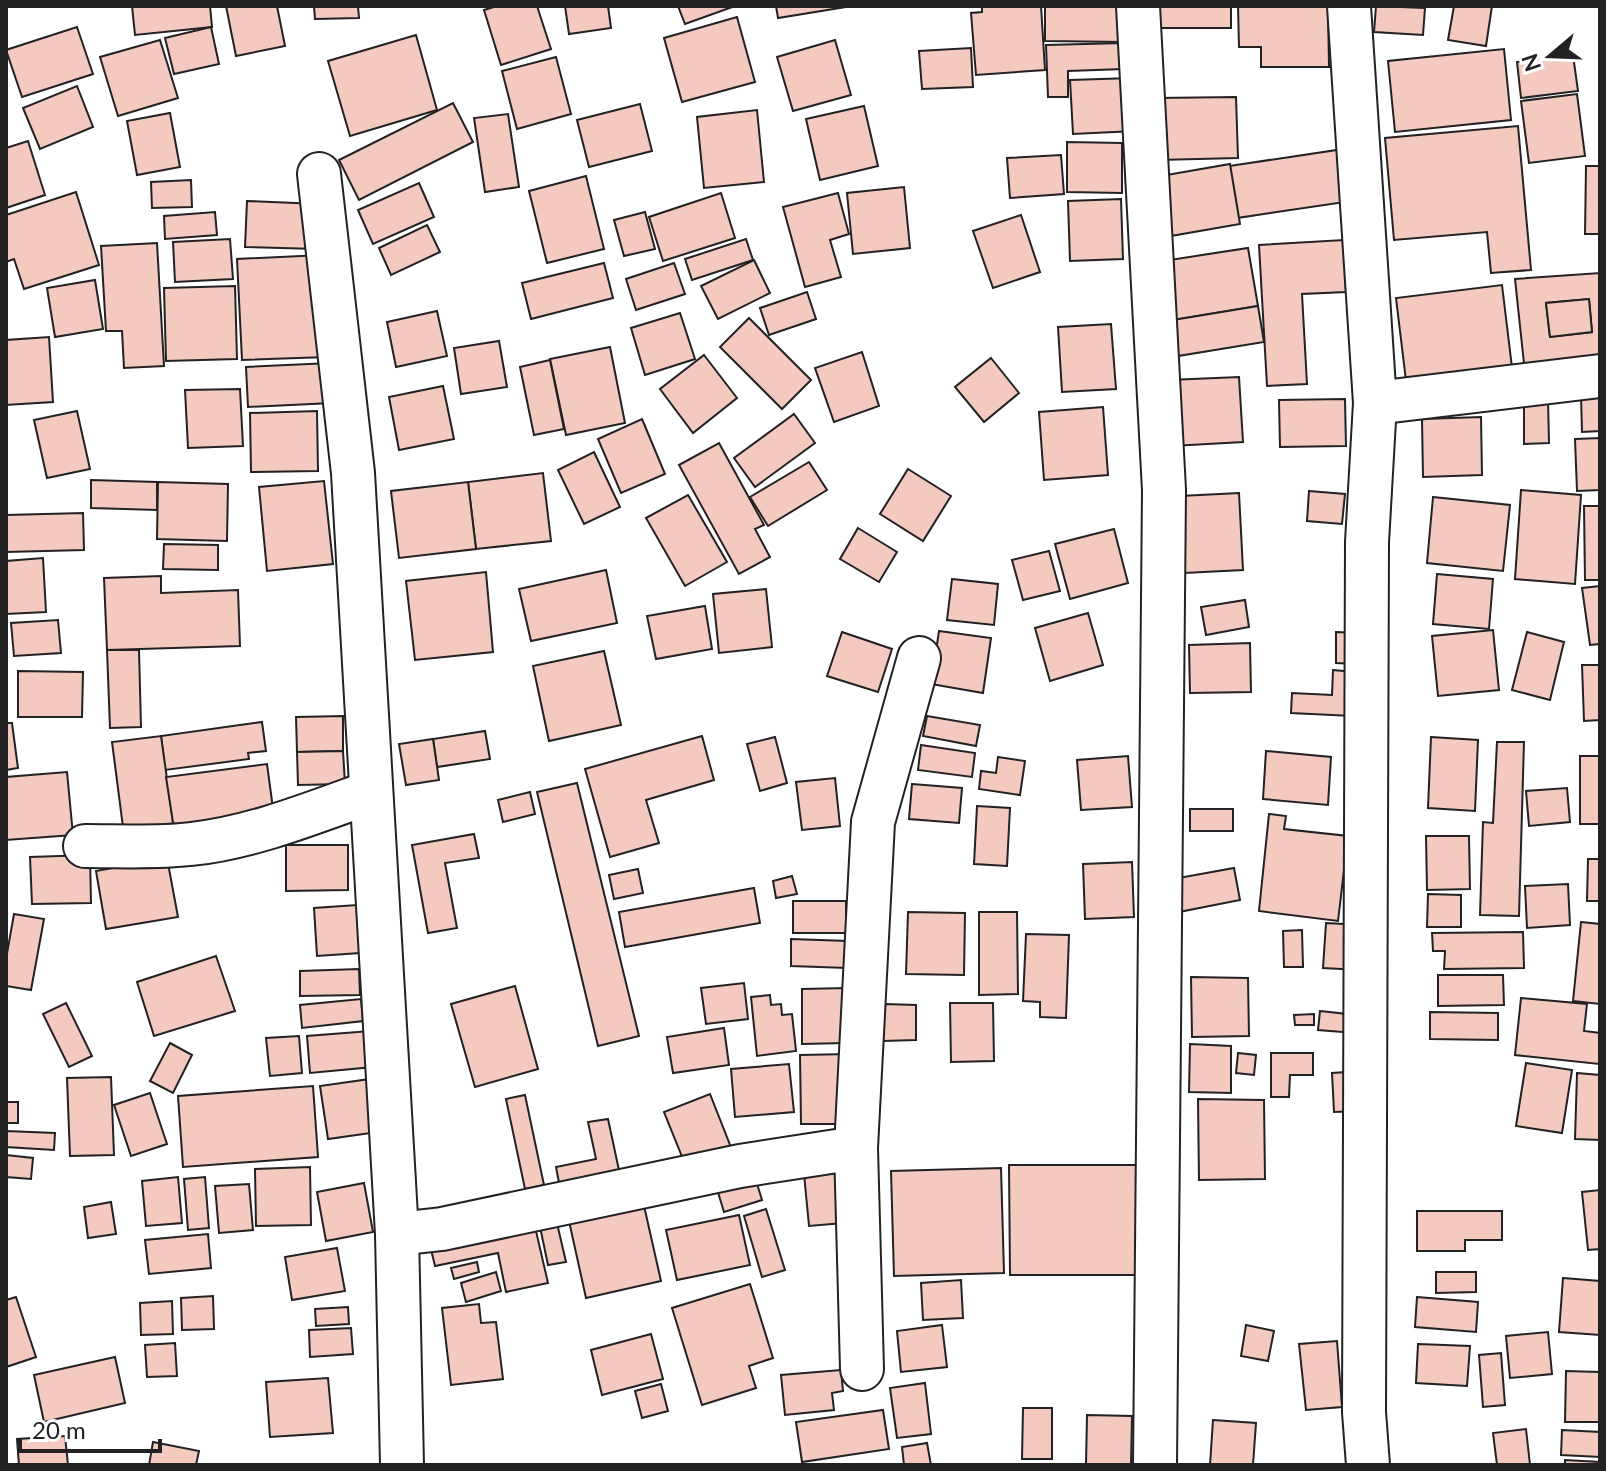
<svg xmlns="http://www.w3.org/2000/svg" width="1606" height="1471" font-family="Lato,sans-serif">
	<rect width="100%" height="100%" fill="#fff"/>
	<!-- building -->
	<g fill="#f3c9c0" stroke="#222" stroke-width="2" fill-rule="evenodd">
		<path d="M132,6H210L212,27L135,35Z"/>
		<path d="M226,6H277L285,46L236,56Z"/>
		<path d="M314,6H358L359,18L315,19Z"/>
		<path d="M497,6H537L551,49L501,65L484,10Z"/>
		<path d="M565,6H608L611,28L569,34Z"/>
		<path d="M678,6H735L685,24Z"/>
		<path d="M776,6H852L778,18Z"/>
		<path d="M982,6H1041L1045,70L976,75L971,13L982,12Z"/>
		<path d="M1045,6L1123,7V42L1045,41Z"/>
		<rect x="1156" y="6" width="75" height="22"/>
		<path d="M1238,6H1328L1329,67H1261V47H1239Z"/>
		<path d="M1376,6L1425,8L1423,35L1374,32Z"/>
		<path d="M1454,6H1492L1486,46L1448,40Z"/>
		<path d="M737,17L755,82L682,102L664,38Z"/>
		<path d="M77,27L93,74L22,97L6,50Z"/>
		<path d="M211,27L219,64L174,74L165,38Z"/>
		<path d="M416,35L437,110L350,136L328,61Z"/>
		<path d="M160,40L178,98L118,116L100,57Z"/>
		<path d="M835,40L851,95L793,111L777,57Z"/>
		<path d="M1124,43V69L1068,71V97H1048L1046,45Z"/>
		<path d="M971,48L973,87L922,89L919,51Z"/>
		<path d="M1504,49L1511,120L1395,132L1388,61Z"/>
		<path d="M1573,55L1578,91L1521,98L1517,62Z"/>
		<path d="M556,57L571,114L517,129L502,71Z"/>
		<path d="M1133,78L1135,131L1073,134L1070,80Z"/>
		<path d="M77,86L93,127L40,149L23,108Z"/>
		<path d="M1577,94L1585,156L1529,163L1521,101Z"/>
		<path d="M1236,97L1238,158L1158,160L1156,98Z"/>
		<path d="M453,103L473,142L359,200L339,160Z"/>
		<path d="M640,104L652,151L589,167L577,120Z"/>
		<path d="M864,106L878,166L820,180L806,119Z"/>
		<path d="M757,110L764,182L704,188L697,117Z"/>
		<path d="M170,113L180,167L137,175L127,121Z"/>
		<path d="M508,114L519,187L485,192L474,118Z"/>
		<path d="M1518,126L1531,270L1491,273L1487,232L1394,240L1385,138Z"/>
		<path d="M28,141L45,195L6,208V148Z"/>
		<path d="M1067,142L1122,143V193L1067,192Z"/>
		<path d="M1337,150L1345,202L1237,218L1229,166Z"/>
		<path d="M1061,155L1064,194L1010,198L1007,158Z"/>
		<path d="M1230,164L1240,224L1165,237L1155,177Z"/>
		<path d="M1586,166H1600V234H1585Z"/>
		<path d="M586,176L604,249L547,263L529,191Z"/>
		<path d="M191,180L192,207L152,208L151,182Z"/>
		<path d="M419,183L434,217L373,244L358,210Z"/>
		<path d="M904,187L910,248L853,254L847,193Z"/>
		<path d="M76,192L99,265L24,289L14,259L6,262V215Z"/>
		<path d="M721,193L735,238L663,261L649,217Z"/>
		<path d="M838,193L849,234L830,240L841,277L805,287L783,207Z"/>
		<path d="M1121,199L1123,259L1070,261L1068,201Z"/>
		<path d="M247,201L319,204L317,249L245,247Z"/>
		<path d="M215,212L217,235L165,239L164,216Z"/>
		<path d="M645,212L655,249L624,256L614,220Z"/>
		<path d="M1021,215L1040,272L993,288L973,231Z"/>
		<path d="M427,225L440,252L391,275L379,248Z"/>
		<path d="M230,239L233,279L175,282L173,242Z"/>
		<path d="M746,239L753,260L692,280L685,259Z"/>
		<path d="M1344,240L1346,292L1302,294L1307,384L1267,386L1259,245Z"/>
		<path d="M157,243L164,366L124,368L122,331H106L101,246Z"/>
		<path d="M1248,248L1258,306L1173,320L1163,261Z"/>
		<path d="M322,255L327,357L242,360L237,259Z"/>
		<path d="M754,260L770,293L718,319L701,286Z"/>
		<path d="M604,263L613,298L531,319L522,283Z"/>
		<path d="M674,263L685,294L636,310L626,279Z"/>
		<path d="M1600,273V365L1525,373L1515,279ZM1589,299L1592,332L1550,337L1546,303Z"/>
		<path d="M95,280L103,329L55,337L47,288Z"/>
		<path d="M1502,285L1513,376L1407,389L1396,298Z"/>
		<path d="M235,286L237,359L166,361L164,288Z"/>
		<path d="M807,292L816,319L769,335L760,308Z"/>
		<path d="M1589,299L1592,332L1550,337L1546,303Z"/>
		<path d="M1258,306L1264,342L1178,356L1173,320Z"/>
		<path d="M437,311L447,356L396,367L387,322Z"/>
		<path d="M680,313L695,359L645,375L631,328Z"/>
		<path d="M749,318L811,380L782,409L720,347Z"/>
		<path d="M1111,324L1116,389L1062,392L1058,327Z"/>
		<path d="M49,337L53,402L6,405V340Z"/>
		<path d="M499,341L507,387L461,394L454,348Z"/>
		<path d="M610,347L625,423L566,435L550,359Z"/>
		<path d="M862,352L879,406L834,422L815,368Z"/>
		<path d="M704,355L737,398L693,433L660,389Z"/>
		<path d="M991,358L1019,393L984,422L955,387Z"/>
		<path d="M550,360L564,429L534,435L520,367Z"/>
		<path d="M330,363L332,403L248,407L246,367Z"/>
		<path d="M1239,377L1243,442L1172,446L1169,380Z"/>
		<path d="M443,386L454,439L399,450L389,397Z"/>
		<path d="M240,389L243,446L188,448L185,390Z"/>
		<path d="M1600,395V431L1582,432L1581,396Z"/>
		<path d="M1345,399L1346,446L1280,447L1279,400Z"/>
		<path d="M1524,399H1548L1549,443L1524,444Z"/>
		<path d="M1103,407L1108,475L1044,480L1039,412Z"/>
		<path d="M77,411L90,469L47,478L34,420Z"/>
		<path d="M317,411L318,471L251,472L250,413Z"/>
		<path d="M794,414L815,443L755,487L734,458Z"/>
		<path d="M1481,417L1482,475L1423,477L1422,419Z"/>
		<path d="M642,419L665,474L621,493L598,439Z"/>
		<path d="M1600,438V490L1577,491L1575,439Z"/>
		<path d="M719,443L764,525L755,529L770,557L739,574L679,465Z"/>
		<path d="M594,452L620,507L584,524L558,470Z"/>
		<path d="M809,462L827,490L768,526L750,497Z"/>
		<path d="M908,469L951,496L923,541L880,514Z"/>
		<path d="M543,473L551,541L476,549L468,482Z"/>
		<path d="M91,480L157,482V510L91,508Z"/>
		<path d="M324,481L333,564L267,571L259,487Z"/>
		<path d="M158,482L228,484L227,541L157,539Z"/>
		<path d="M468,482L476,549L399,558L391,491Z"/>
		<path d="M1521,490L1581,495L1575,584L1515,579Z"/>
		<path d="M1309,491L1345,494L1342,524L1307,521Z"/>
		<path d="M1239,493L1243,570L1184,573L1180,496Z"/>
		<path d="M688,495L727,562L685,586L646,518Z"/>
		<path d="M1433,497L1510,505L1503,571L1427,563Z"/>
		<path d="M1584,506H1600V580H1585Z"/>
		<path d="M83,513L84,550L6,552V515Z"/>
		<path d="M858,528L897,552L879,582L840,559Z"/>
		<path d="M1114,529L1128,583L1070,599L1055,544Z"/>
		<path d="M164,544L218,545V570L163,569Z"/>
		<path d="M1049,551L1060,591L1023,600L1012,560Z"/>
		<path d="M43,558L46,612L6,614V561Z"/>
		<path d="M606,570L617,623L531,641L519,589Z"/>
		<path d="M486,572L493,652L415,660L406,581Z"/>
		<path d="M1437,574L1493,579L1489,629L1433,624Z"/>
		<path d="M161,576V593L238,590L240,646L107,650L104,578Z"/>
		<path d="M952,579L998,584L994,625L947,620Z"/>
		<path d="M1600,586V644L1590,645L1582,588Z"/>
		<path d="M766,589L772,647L719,653L713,594Z"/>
		<path d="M1245,600L1249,627L1206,635L1201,607Z"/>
		<path d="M705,606L712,649L656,659L647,616Z"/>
		<path d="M1088,613L1103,665L1050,681L1035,628Z"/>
		<path d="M58,620L61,653L14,656L11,623Z"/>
		<path d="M1493,630L1499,690L1438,696L1432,636Z"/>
		<path d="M939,631L991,638L983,693L931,684Z"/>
		<path d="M842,632L892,649L878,692L827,676Z"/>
		<path d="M1336,632L1359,633L1357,664L1336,663Z"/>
		<path d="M1527,632L1564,642L1550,700L1512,690Z"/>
		<path d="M1250,643L1251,692L1190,693L1189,645Z"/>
		<path d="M107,650H139L141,727L110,728Z"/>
		<path d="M604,651L621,725L549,741L533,666Z"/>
		<path d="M1582,665H1600V720L1584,721Z"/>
		<path d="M1333,670L1354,672L1352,716L1291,713L1292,693L1332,695Z"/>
		<path d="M18,671L83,672L82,717H18Z"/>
		<path d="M343,716V751L297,752L296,717Z"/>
		<path d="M927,716L980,725L976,746L923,736Z"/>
		<path d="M262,722L266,751L248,753L249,759L165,770L161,736Z"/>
		<path d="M6,723H12L18,768L6,770Z"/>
		<path d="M485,731L490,759L437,767L433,739Z"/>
		<path d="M161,736L174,829L124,835L112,742Z"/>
		<path d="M702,736L714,780L646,800L659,843L610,857L585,769Z"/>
		<path d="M775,737L787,783L760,791L747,744Z"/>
		<path d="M1431,737L1478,740L1475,811L1428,808Z"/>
		<path d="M433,739L439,780L406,785L399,744Z"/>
		<path d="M1497,742H1524L1519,916L1480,915L1483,822L1493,823Z"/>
		<path d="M921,745L975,753L972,777L918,770Z"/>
		<path d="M343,751L345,784L298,785L297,752Z"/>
		<path d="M1266,751L1331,757L1328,805L1263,799Z"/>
		<path d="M1128,756L1132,807L1081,810L1077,760Z"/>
		<rect x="1580" y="756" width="20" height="68"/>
		<path d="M998,757L1025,761L1020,795L979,789L981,771L996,773Z"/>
		<path d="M267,764L274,816L174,829L166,777Z"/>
		<path d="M67,772L73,835L6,840V777Z"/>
		<path d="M835,778L840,826L802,830L796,782Z"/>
		<path d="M577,783L639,1036L598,1046L537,792Z"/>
		<path d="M912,784L962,788L959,823L909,819Z"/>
		<path d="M1567,788L1570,822L1529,826L1526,791Z"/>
		<path d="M530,792L535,814L503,822L498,800Z"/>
		<path d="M977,806L1010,808L1007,866L974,864Z"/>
		<rect x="1190" y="809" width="43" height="22"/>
		<path d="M1269,814L1286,816L1284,829L1348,836L1338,921L1259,911Z"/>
		<path d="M474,834L479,858L445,863L457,928L428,933L412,845Z"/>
		<path d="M1426,836H1469L1470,889L1427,890Z"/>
		<path d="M286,845H348V890L286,891Z"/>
		<path d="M90,855L91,903L32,904L30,857Z"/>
		<path d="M167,858L178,917L106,929L96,871Z"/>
		<path d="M1588,859H1600V901H1587Z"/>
		<path d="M1132,862L1134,917L1085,919L1083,864Z"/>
		<path d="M1234,868L1240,900L1179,912L1173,879Z"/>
		<path d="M638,869L643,893L614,899L609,875Z"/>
		<path d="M792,876L797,894L776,898L773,881Z"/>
		<path d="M1568,884L1570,925L1527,928L1525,886Z"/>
		<path d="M754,888L760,923L625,947L619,912Z"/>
		<path d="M1428,894L1461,895V927H1427Z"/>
		<rect x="793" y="901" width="53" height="32"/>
		<path d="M357,905L360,953L317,956L314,908Z"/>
		<path d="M908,912L965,913L964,975L906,974Z"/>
		<path d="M979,912H1017L1018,994L979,995Z"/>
		<path d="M14,914L44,919L31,990L6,986V959Z"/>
		<path d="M1581,922L1600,924V1004L1573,1001Z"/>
		<path d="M1326,923L1362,925L1359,970L1323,968Z"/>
		<path d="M1302,930L1303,967H1284L1283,931Z"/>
		<path d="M1523,932L1524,968L1444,969L1445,951H1433L1432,933Z"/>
		<path d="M1026,934L1069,935L1066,1018L1040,1017V1002L1023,1001Z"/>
		<path d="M791,939L848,941L847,968L791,966Z"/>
		<path d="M216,956L235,1011L154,1036L137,982Z"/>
		<path d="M359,969L360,995L300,996V971Z"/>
		<path d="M1438,975H1503L1504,1005L1438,1006Z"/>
		<path d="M1191,977L1248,978L1249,1036L1192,1037Z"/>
		<path d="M744,983L748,1019L706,1024L701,988Z"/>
		<path d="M515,986L538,1069L475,1087L451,1004Z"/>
		<path d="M846,988V1043L802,1044V989Z"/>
		<path d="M770,995L771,1005L781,1004L782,1015L792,1014L796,1051L757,1056L751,997Z"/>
		<path d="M1521,998L1587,1004L1584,1031L1600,1033L1599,1064L1515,1055Z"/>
		<path d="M361,999L363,1021L302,1028L300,1005Z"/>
		<path d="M66,1003L92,1056L69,1067L43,1014Z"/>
		<path d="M950,1003H993L994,1061L951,1062Z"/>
		<path d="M884,1004L916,1005V1040L883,1041Z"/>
		<path d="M1320,1011L1356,1015L1355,1033L1318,1030Z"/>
		<path d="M1430,1012L1498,1013V1040L1430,1039Z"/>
		<path d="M1314,1014V1025H1295L1294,1015Z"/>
		<path d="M724,1028L729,1065L673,1073L667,1037Z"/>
		<path d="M370,1031L373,1067L310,1073L307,1036Z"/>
		<path d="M299,1036L302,1073L270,1076L266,1038Z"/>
		<path d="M170,1043L192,1055L173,1093L150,1081Z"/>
		<path d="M1190,1044L1231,1046V1093L1189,1092Z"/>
		<path d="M1238,1053L1256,1055L1254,1075L1236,1073Z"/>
		<path d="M1271,1053H1313V1075H1290L1289,1097H1271Z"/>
		<path d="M850,1054L852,1124H801L800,1055Z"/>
		<path d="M1526,1063L1572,1070L1562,1133L1516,1126Z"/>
		<path d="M789,1064L794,1112L735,1117L731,1069Z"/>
		<path d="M1362,1071L1364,1111L1334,1112L1332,1073Z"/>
		<path d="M1577,1073L1600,1075V1140L1575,1139Z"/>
		<path d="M111,1077L114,1155L70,1156L67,1078Z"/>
		<path d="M370,1079L378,1132L328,1139L320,1086Z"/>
		<path d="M313,1086L318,1157L183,1167L178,1096Z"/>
		<path d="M150,1093L167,1144L131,1156L114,1105Z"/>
		<path d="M710,1094L732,1150L687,1169L664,1112Z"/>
		<path d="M525,1095L544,1185L525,1189L506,1099Z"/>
		<path d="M1198,1099L1264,1100L1265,1179L1199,1180Z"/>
		<rect x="6" y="1102" width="12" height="21"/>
		<path d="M608,1119L620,1175L560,1188L556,1167L596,1159L588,1122Z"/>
		<path d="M6,1131L55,1133L54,1150L6,1147Z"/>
		<path d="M6,1155L33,1158L31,1179L6,1177Z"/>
		<path d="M1009,1165H1141L1143,1275H1010Z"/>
		<path d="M310,1167L311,1225L256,1226L255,1169Z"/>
		<path d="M1001,1168L1004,1273L894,1276L891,1171Z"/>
		<path d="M851,1171L855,1222L809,1226L804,1174Z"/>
		<path d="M178,1177L182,1223L146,1226L142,1181Z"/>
		<path d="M205,1177L209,1228L188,1230L184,1179Z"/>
		<path d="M755,1177L762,1200L724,1212L717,1189Z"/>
		<path d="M364,1183L373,1232L326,1241L317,1192Z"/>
		<path d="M249,1184L253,1230L219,1233L215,1186Z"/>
		<path d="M640,1188L661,1281L586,1298L569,1221Z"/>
		<path d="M1600,1190V1249L1588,1250L1582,1192Z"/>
		<path d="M111,1202L116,1234L88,1238L84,1207Z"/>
		<path d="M766,1209L785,1270L762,1277L744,1216Z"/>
		<path d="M1417,1211H1502V1240H1465V1251H1417Z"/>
		<path d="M739,1215L750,1265L677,1280L666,1230Z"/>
		<path d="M533,1218L548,1283L506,1292L498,1253L435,1266L429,1241Z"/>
		<path d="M556,1219L566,1262L548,1265L539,1222Z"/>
		<path d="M208,1234L211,1268L149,1274L145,1240Z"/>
		<path d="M337,1248L345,1291L292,1300L285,1257Z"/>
		<path d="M477,1262L479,1272L454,1279L451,1268Z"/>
		<path d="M496,1272L501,1291L466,1302L461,1283Z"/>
		<path d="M1436,1272H1476V1292L1436,1293Z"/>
		<path d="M1563,1278L1600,1281V1335L1559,1332Z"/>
		<path d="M961,1280L963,1318L923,1320L921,1283Z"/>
		<path d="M750,1284L773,1358L749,1366L756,1388L702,1405L672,1308Z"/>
		<path d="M213,1296L214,1329L182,1330L181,1298Z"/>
		<path d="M16,1297L36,1357L6,1367V1300Z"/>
		<path d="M1417,1297L1478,1302L1476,1332L1415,1327Z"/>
		<path d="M172,1301L173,1334L141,1335L140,1303Z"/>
		<path d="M479,1304L481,1323L496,1322L503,1379L451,1385L442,1308Z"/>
		<path d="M348,1307L349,1324L316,1326L315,1309Z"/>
		<path d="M942,1325L947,1367L901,1372L897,1331Z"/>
		<path d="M1246,1325L1274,1331L1268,1361L1241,1356Z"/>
		<path d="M351,1328L353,1354L310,1357L309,1330Z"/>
		<path d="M1548,1332L1552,1374L1510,1378L1506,1336Z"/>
		<path d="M651,1334L663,1379L602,1395L591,1350Z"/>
		<path d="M1337,1341L1342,1407L1306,1410L1299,1344Z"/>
		<path d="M175,1343L177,1376L147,1377L145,1345Z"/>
		<path d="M1418,1344L1470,1346L1467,1386L1416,1383Z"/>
		<path d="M1501,1353L1505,1405L1483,1407L1479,1355Z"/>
		<path d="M115,1357L125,1403L44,1422L34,1375Z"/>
		<path d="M841,1370L843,1391L832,1393L834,1410L785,1415L781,1375Z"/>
		<path d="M1566,1371L1600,1372V1422H1565Z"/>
		<path d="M328,1378L333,1433L270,1437L266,1382Z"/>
		<path d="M925,1383L931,1434L897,1438L890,1388Z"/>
		<path d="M661,1384L668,1411L642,1418L635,1391Z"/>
		<path d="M1023,1408H1052V1459H1022Z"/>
		<path d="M883,1410L889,1449L802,1462L796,1422Z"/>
		<path d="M1087,1415L1132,1416L1131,1465H1086Z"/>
		<path d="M1213,1420L1256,1423L1253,1465H1210Z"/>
		<path d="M1526,1429L1530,1465H1497L1493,1433Z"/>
		<path d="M1562,1430L1600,1432V1457L1561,1455Z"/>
		<path d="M65,1436L68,1465H19L17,1439Z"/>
		<path d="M153,1442L199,1451L196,1465H149Z"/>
		<path d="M927,1443L931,1465H904L902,1447Z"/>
		<path d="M1565,1460L1600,1462V1465H1565Z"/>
	</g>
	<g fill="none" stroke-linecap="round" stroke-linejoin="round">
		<!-- minor casing -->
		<g stroke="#222" stroke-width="46">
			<g id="minor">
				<path d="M1138,6L1164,490L1155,1465"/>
				<path d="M1349,6L1375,403L1367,542L1364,1412L1368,1465"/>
				<path d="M319,174L353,473L397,1234L402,1465"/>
				<path d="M1375,403L1600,376"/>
				<path d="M85,846C121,846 156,848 191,844C251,838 315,812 371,792"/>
				<path d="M856,1148L873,822L919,658"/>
				<path d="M397,1234L442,1229L740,1166L856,1148L862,1369"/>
			</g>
		</g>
		<!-- minor -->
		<use href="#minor" stroke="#fff" stroke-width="42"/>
	</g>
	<!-- border -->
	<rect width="1606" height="1471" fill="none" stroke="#222222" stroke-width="16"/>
	<!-- north arrow -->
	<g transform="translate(1550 56) rotate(251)" stroke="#ffffff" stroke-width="6" paint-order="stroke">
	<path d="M0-6L14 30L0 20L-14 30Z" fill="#222222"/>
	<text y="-12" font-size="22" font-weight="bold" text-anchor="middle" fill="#222222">N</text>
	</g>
	<!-- scale -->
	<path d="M20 1439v12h140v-12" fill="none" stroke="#222222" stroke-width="4"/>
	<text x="32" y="1439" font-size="24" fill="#222222" stroke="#ffffff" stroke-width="6" paint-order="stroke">20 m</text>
</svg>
